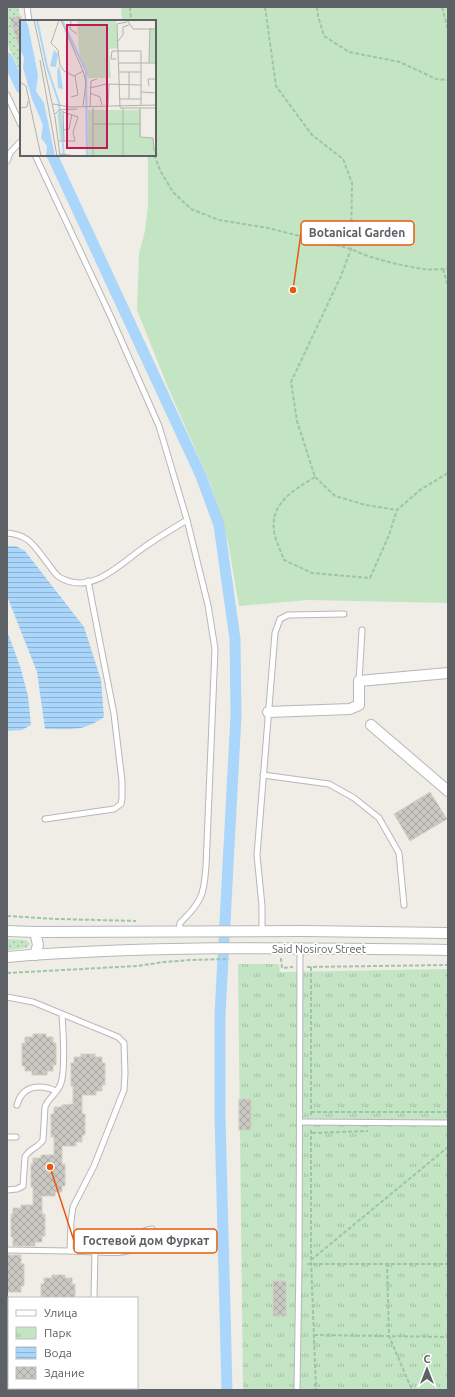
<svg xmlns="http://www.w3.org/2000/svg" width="455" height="1397" font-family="Ubuntu,sans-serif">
	<defs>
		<pattern id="grass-dots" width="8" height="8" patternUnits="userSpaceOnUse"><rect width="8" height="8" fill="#c3e5c4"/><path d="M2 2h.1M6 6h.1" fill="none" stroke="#a2bda3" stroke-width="1.8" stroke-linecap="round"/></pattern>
		<pattern id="park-tufts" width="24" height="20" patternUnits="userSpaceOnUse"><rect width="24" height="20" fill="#c3e5c4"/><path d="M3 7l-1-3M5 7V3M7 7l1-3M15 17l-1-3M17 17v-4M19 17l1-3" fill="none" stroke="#a2bda3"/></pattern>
		<pattern id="water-rules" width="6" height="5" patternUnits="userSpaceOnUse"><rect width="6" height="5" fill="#aad6fb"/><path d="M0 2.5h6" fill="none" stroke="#8eb1cf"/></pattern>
		<pattern id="building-cross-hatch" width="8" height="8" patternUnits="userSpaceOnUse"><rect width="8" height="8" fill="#cac8c2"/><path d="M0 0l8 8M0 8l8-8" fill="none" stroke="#a7a6a1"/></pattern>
	</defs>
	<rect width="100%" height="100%" fill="#efede5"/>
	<!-- grass -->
	<g fill="url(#grass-dots)">
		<path d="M7,7H18L21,21V74L7,43Z"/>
		<path d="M7,939L26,940L30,944L26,948L7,950Z"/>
	</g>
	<!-- park -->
	<path fill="url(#park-tufts)" d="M238,964H279L280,972L448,969V1390H243Z"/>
	<!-- garden -->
	<path fill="#c3e5c4" d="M121,7H448V603L308,600L239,606L228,542L211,485L167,385L137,310L139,254L145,231L148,205V162L147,155H155V21H122Z"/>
	<!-- water -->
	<g fill="url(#water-rules)">
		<path d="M7,546H16L25,551L84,627L101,680L104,717C83,732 70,729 45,729L37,672L7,596Z"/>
		<path d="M7,631L20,666L28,696L31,725L22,730L7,731Z"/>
	</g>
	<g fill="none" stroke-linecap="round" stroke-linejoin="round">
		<!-- canal -->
		<g stroke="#aad6fb" stroke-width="11">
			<path d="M7,58L21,88"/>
			<path d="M52,155L201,476L219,525L235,639L236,716L220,1015V1117L227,1390"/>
		</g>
	</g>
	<!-- building -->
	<g fill="url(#building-cross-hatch)" stroke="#d3cfc4">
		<path d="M21,16V46L19,47L10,18Z"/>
		<path d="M430,792L447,819L410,841L394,814Z"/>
		<path d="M33,1034H46V1037H53V1043H56V1065H53V1071H47V1075H32V1071H25V1066H22V1043H25V1037H33Z"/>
		<path d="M81,1054H95V1057H102V1063H105V1085H102V1091H96V1095H82V1114H85V1135H82V1142H76V1146H62V1164H65V1186H62V1192H55V1196H42V1214H45V1236H42V1242H35V1246H13V1237H11V1214H13V1208H21V1205H33V1187H31V1164H33V1158H41V1155H54V1137H51V1114H54V1107H62V1105L73,1104V1086H71V1063H74V1057H81Z"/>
		<rect x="239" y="1099" width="12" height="31"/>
		<path d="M7,1255H21V1264H24V1286H21V1292H7Z"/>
		<path d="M52,1275H65V1278H72V1284H75V1298H41V1284H44V1278H52Z"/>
		<rect x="273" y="1281" width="13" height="35"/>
	</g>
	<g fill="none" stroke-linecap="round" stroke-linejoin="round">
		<!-- lane casing -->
		<g stroke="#b6b7bb" stroke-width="7">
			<g id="lane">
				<path d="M27,7L29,21"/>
				<path d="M7,95L21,125"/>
				<path d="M35,155L111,317L159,426L187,520L208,605L215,649L206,867C205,874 205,882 203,889C201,902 189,914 180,923L179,932"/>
				<path d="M7,161L10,153L21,141"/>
				<path d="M7,533C31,535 35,548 49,565C52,569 55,574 59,577C91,596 119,565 143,548C157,538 172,529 187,520"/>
				<path d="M359,681L362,630"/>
				<path d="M263,775L329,784L354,798L379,818L399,853L404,905"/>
				<path d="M45,819L114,809L121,804L122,798V781L114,714L88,581"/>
				<path d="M262,931V906L257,855L275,633L280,619L288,615L344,614"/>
				<path d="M7,997L33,1002L118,1037L124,1043L125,1073L124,1090L94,1166L73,1207L71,1221L70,1251L95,1252L94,1298"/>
				<path d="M17,1105C22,1085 40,1084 56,1091"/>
				<path d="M300,1122L448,1123"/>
				<path d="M7,1137H16"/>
				<path d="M7,1190L17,1189L23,1186L25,1157C29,1149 38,1148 43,1140L45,1107C48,1098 58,1093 61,1083C66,1068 63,1031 62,1014"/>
				<path d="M7,1250L70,1251"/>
				<path d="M95,1252C103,1252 120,1254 127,1251C140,1245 132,1232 152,1229"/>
				<path d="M7,1331H9"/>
				<path d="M297,1390L299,1264L300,948"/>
			</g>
		</g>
		<!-- street casing -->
		<g stroke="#b6b7bb" stroke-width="12">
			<g id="street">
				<path d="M268,712L350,709L359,705V681L448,673"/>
				<path d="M371,725L448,791"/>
				<path d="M7,931L35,932L303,931L448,933"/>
				<path d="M35,932L38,945L35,955"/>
				<path d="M7,957C154,945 301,948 448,950"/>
			</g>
		</g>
		<!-- path -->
		<g stroke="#9dc5a9" stroke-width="2" stroke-dasharray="4 2" stroke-linecap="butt">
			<path d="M130,7L131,21"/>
			<path d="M265,7L276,86L312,135L343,159L352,183L351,249L341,276L291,382L297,421L315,477C294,490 270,503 274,531C275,540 281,551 284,560L312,573L370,578L389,535L397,510L420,490L448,473"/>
			<path d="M317,7L318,16L324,36L349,52L400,62L436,79L448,80"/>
			<path d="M442,7L448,30"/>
			<path d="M154,155L161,172L173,192L191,209L219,220L268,228L351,249C372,259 399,265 423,269C431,270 440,269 448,269"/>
			<path d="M443,269L448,286"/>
			<path d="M315,477L335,496L366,505L397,510"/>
			<path d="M7,916L56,919L136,921"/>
			<path d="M280,959H281L282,968L293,967"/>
			<path d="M307,967L448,965"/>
			<path d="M7,973L137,966L164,962L190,960L229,959"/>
			<path d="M311,1112H448"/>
			<path d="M311,1115V967"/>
			<path d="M311,1130V1260L316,1390"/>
			<path d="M312,1133L368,1131"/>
			<path d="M311,1260L448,1147"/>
			<path d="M387,1263L389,1336L412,1390"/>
			<path d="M307,1264H448"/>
			<path d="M314,1335L448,1337"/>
			<path d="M446,1390H448"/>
		</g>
		<!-- lane -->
		<use href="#lane" stroke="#fff" stroke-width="5"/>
		<!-- street -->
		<use href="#street" stroke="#fff" stroke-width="10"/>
	</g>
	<g text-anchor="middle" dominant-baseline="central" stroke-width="3.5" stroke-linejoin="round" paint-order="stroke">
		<!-- street labels -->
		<g font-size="11" fill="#5d6065" stroke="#fff">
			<text x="319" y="949">Said Nosirov Street</text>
		</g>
	</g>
	<!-- overview -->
	<g transform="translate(20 20)">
		<rect width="136" height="136" fill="#efede5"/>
		<path d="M42,91L44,119L40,120L37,93Z" fill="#c3e5c4"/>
		<path d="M130,8L136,9V43L129,42ZM68,90H121V118H133L136,136H68Z" fill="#c3e5c4"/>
		<path d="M57,0H96L98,28L89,29L91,58H68L59,32Z" fill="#c3e5c4"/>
		<path d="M0,0H5L8,5L18,55L16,71L24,83L35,136H26L27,126L21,118L23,105L12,79L3,48L4,38L1,31ZM34,30L38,34L36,47L30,46ZM39,46L40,50L43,69L38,68L37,51Z" fill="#aad6fb"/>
		<path fill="none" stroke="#aad6fb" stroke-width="2" d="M17,0L27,47L39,83L44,136M42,0L66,51L67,136"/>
		<path fill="none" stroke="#b1b1ae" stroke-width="1" d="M14,0L35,97L40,136M39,0L31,23L38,30L40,45L44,51L54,56L63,51M41,0L63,51L66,62L63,86M51,0L50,9L57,14M107,0L113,9H136M98,21L103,15V7L109,5M96,39H91L92,31H121V85M20,40L37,136M129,42L130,8M99,43H136M99,52H121M109,52V79M0,62L6,66L21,136M129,66L128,59H136M70,68L86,64L121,65M121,72L136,73M70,73L80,77L82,85M51,77L58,75L55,56M100,79H121M33,84L50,87L136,85M70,87L71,61L77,59M88,87L89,64M100,87L97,4L107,2M0,88L7,87L8,81M100,88H136M120,88V117L133,118L134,131M43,91L44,121M35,94L39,90L57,89M73,104H120M44,110L49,109L52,94M39,121H55L53,112L58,97L43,92M40,134L57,136M73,136V88M103,136V88"/>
		<path fill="#c2185b" fill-opacity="0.15" stroke="#c2185b" stroke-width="2" d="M47,5H87V128H47Z"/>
		<rect width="136" height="136" fill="none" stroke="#5d6065" stroke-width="2"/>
	</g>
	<!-- callouts -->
	<path fill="none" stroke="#e8590c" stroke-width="1.5" d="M293 290L301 233M50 1167L74 1241"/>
	<g fill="#e8590c" stroke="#fff" stroke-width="1.5">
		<circle cx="293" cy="290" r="4"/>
		<circle cx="50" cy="1167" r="4"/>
	</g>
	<g fill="#fff" stroke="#e8590c" stroke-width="1.5">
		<rect x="301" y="221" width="113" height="24" rx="4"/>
		<rect x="74" y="1229" width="143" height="24" rx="4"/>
	</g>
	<g font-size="12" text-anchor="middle" font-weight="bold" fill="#5d6065">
		<text x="357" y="237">Botanical Garden</text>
		<text x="146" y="1245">Гостевой дом Фуркат</text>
	</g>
	<!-- border -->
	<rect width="455" height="1397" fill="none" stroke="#5d6065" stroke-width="16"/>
	<!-- legend -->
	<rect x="8" y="1297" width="130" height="92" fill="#ffffff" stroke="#bebfc1"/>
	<rect x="16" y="1310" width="20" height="6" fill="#ffffff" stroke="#bebfc1"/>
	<text x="44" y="1317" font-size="12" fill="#5d6065">Улица</text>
	<rect x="16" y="1327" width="20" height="12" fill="url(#park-tufts)" stroke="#bebfc1"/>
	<text x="44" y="1337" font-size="12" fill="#5d6065">Парк</text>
	<rect x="16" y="1347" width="20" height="12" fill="url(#water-rules)" stroke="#bebfc1"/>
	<text x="44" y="1357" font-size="12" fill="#5d6065">Вода</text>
	<rect x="16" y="1367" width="20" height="12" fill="url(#building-cross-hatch)" stroke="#bebfc1"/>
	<text x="44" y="1377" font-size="12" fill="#5d6065">Здание</text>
	<!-- north arrow -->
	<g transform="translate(427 1369)" stroke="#ffffff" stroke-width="3" paint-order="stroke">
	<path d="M0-3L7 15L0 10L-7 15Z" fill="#5d6065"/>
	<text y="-6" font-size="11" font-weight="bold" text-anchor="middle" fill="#5d6065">С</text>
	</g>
</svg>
